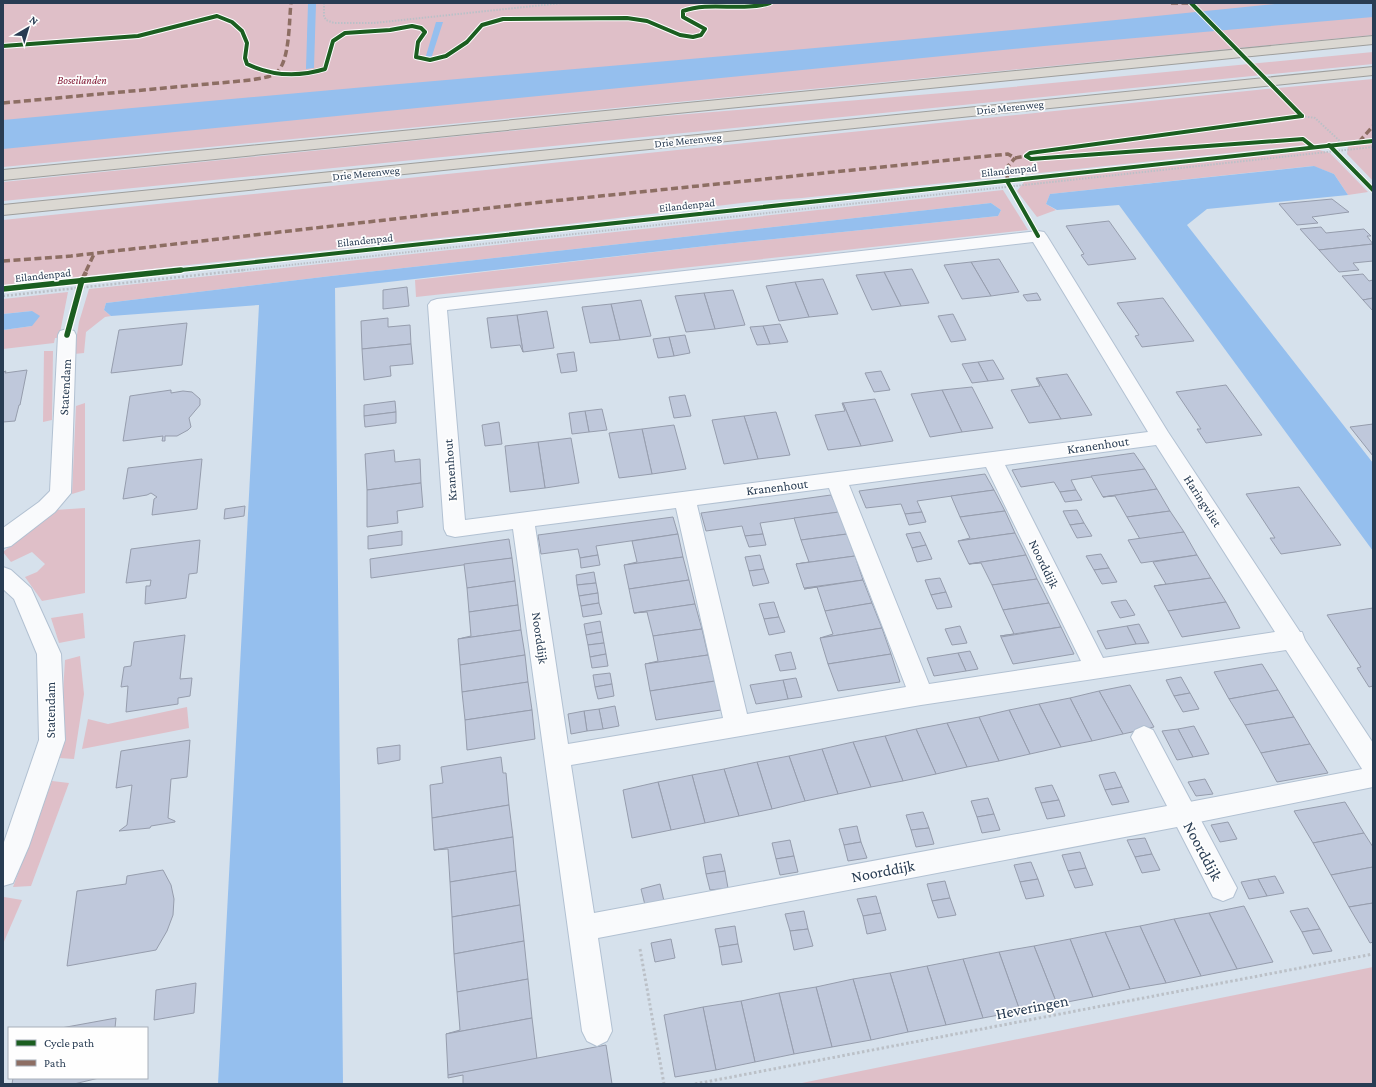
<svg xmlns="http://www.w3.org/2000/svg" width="1376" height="1087" font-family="'Crimson Pro',serif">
	<rect width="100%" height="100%" fill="#d6e1ec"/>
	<!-- green -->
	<g fill="#dfbfc8">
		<path d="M3,3H1373V35L3,167Z"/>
		<path d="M1373,52V64L3,201V182L640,118L991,89Z"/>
		<path d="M1373,79V138L802,198L758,201L552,226L3,285V220L1266,89Z"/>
		<path d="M1373,143V181L1347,154L1348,146Z"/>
		<path d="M1319,150L1330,153L1368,192L1348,195L1334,174L1313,166L1050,194L1046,204L1056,210L1037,217L1017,191L1024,182Z"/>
		<path d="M1003,190L1028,230L416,297L415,280L715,245L998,216L1001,210L991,203L331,276L106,303L104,310L111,316L105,317L86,332L84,353L74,354L79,322L89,289Z"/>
		<path d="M68,292L59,338H55L54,343L3,349V330L32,326V311L3,314V299Z"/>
		<path d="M44,351H53L52,420L43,422Z"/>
		<path d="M85,403V490L72,494L76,406Z"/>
		<path d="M85,508V593L42,601L25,577L37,572L45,564L32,552L11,562L3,552L55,510Z"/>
		<path d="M83,613L85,638L59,643L51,618Z"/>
		<path d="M80,656L84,694L74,759L59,758L65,660Z"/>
		<path d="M187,707L189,728L82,749L88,719L108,724Z"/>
		<path d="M52,781L69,783L31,886L13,887Z"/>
		<path d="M4,897L22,900L3,944V901Z"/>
		<path d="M1373,967V1084H797Z"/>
	</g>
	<!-- water -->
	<g fill="#95bfee">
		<path d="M308,3H316L314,68L306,69Z"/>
		<path d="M1285,3H1373V17L1044,46L3,149V120C430,79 858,48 1285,3Z"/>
		<path d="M436,22H443L431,59H425Z"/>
		<path d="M1314,166L1334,174L1348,195L1207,209L1187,225L1373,463V551L1119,205L1057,210L1046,204L1050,194Z"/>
		<path d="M991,203L1001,210L998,216L715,245L335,288L343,1084H218L259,305L111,316L104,310L106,303L331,276Z"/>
		<path d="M32,311L40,316L32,326L3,330V314Z"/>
	</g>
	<!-- building -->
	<g fill="#bfc8db" stroke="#969dad">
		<path d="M1332,199L1349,212L1312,217L1318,223L1297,225L1279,204Z"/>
		<path d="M1109,221L1136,259L1088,265L1081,255L1084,254L1066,226Z"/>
		<path d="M1321,227L1326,233L1364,229L1371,236H1367L1373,244L1319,250L1300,229Z"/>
		<path d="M1373,244V261L1353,263L1359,270L1339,272L1319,250Z"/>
		<path d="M999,259L1019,292L991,296L971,262Z"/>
		<path d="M971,262L991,296L962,299L944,265Z"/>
		<path d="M912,269L929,303L901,306L884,272Z"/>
		<path d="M884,272L901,306L872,310L856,275Z"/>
		<path d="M1363,274L1369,281L1373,280V298L1363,300L1342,276Z"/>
		<path d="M823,279L838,314L809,317L795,282Z"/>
		<path d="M795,282L809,317L779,321L766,286Z"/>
		<path d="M407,287L409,306L383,309V290Z"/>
		<path d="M733,290L745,325L715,329L704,293Z"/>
		<path d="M704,293L715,329L686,332L675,296Z"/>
		<path d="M1037,293L1041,300L1027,301L1023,295Z"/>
		<path d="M1163,298L1194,341L1142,347L1135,336L1139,335L1117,303Z"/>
		<path d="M1373,298V311L1363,300Z"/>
		<path d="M641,300L651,336L620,340L611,304Z"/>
		<path d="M611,304L620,340L590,343L582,307Z"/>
		<path d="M547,311L554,348L523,352L517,315Z"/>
		<path d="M953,314L966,340L951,342L938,316Z"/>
		<path d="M517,315L523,352L520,345L491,348L487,318Z"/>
		<path d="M388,318V327L410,325L411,344L362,349L361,321Z"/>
		<path d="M187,323L182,365L111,373L119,330Z"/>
		<path d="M780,324L788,342L770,344L763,326Z"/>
		<path d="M763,326L770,344L757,345L750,327Z"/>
		<path d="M685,335L690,353L674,356L669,337Z"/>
		<path d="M669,337L674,356L658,358L653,339Z"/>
		<path d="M411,344L413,364L390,366L391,376L364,380L362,349Z"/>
		<path d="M574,352L577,371L561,373L557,354Z"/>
		<path d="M993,360L1004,379L988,381L978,362Z"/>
		<path d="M978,362L988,381L972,383L962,364Z"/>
		<path d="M27,370L20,405H19L15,421L3,422V372L6,371L5,373Z"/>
		<path d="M881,371L890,390L874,392L865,373Z"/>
		<path d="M1067,374L1092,415L1061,419L1037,378Z"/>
		<path d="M1036,378H1037L1061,419L1029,423L1011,390L1040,386Z"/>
		<path d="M1226,385L1262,435L1206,443L1197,429H1201L1176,392Z"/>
		<path d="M972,387L993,428L962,432L942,390Z"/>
		<path d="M171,390V393L183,391L192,392L200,399V405L189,418L191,427L188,430L177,436H165V441H162L163,436L123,441L130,396Z"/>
		<path d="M942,390L962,432L930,437L911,394Z"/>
		<path d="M685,395L691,416L674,418L669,397Z"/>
		<path d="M875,399L893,441L861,446L843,403Z"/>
		<path d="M395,401L396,412L364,416V405Z"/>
		<path d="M842,403H843L861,446L828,450L815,415L845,411Z"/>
		<path d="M602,409L607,430L589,432L585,411Z"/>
		<path d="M585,411L589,432L572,434L569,413Z"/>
		<path d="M396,412V423L365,427L364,416Z"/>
		<path d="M776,412L790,455L758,459L744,416Z"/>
		<path d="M744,416L758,459L724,464L712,420Z"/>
		<path d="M499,422L502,444L485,446L482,425Z"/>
		<path d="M1373,424V456L1350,427Z"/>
		<path d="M674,425L686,469L652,474L642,429Z"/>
		<path d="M642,429L652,474L619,478L609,433Z"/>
		<path d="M571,438L579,483L545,488L538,442Z"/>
		<path d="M538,442L545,488L510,492L505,446Z"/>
		<path d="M394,450L395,462L420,459L421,483L367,490L365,454Z"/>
		<path d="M1134,453L1145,469L1071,480L1076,490L1060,492L1054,482L1021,487L1012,470Z"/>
		<path d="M202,459L197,509L152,515L154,499L157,497L151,493L147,495L123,499L128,468Z"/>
		<path d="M1145,469L1157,489L1103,497L1091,476Z"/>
		<path d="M985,474L994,490L917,501L922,512L905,514L901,504L866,508L859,491Z"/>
		<path d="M421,483L423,507L397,511L398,523L367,527V490Z"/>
		<path d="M1299,487L1341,545L1281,554L1270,538H1275L1246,494Z"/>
		<path d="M1157,489L1170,511L1127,517L1115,496L1103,497Z"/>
		<path d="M994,490L1005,511L960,517L951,496Z"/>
		<path d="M1076,490L1082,500L1065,502L1060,492Z"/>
		<path d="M831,495L839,512L760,523L763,534L745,536L742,526L706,531L701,513Z"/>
		<path d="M245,506L244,516L224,519L225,509Z"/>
		<path d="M1077,510L1084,523L1070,525L1063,511Z"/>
		<path d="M1005,511L1015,533L958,541L970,538L960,517Z"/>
		<path d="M1170,511L1184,532L1140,539L1127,517Z"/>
		<path d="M839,512L847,534L801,540L794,518Z"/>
		<path d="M922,512L926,522L909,525L905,514Z"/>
		<path d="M673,517L678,534L596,546L598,555L580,558L578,549L541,554L538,535Z"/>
		<path d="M1084,523L1092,536L1077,538L1070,525Z"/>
		<path d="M402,531V545L368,549V536Z"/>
		<path d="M920,532L926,545L912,548L906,534Z"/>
		<path d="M1184,532L1197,555L1141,563L1128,540Z"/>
		<path d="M1015,533L1026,555L969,564L958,541Z"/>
		<path d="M678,534L683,557L624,565L637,562L632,541Z"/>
		<path d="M763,534L766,545L749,547L745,536Z"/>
		<path d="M847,534L855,556L796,564L809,562L801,540Z"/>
		<path d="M509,539L512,558L371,578L370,559Z"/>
		<path d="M200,540L197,573L189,574L186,598L145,604L146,586H150L151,580L126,583L131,549Z"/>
		<path d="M926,545L932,559L917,562L912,548Z"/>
		<path d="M1101,554L1109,568L1094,570L1086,556Z"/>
		<path d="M598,555L600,565L581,568L580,558Z"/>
		<path d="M760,555L764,569L749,571L745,557Z"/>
		<path d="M1026,555L1037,579L992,585L981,563L969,564Z"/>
		<path d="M1197,555L1211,578L1154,586L1166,584L1153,562Z"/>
		<path d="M855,556L863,580L804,588L796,564Z"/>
		<path d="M683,557L689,580L629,589L624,565Z"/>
		<path d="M512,558L515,581L467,588L464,564Z"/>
		<path d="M1109,568L1117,582L1102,584L1094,570Z"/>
		<path d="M764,569L769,583L753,586L749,571Z"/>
		<path d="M594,572L596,583L577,585L576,575Z"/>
		<path d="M940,578L946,592L931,595L925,580Z"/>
		<path d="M1211,578L1226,602L1168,611L1154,586Z"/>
		<path d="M1037,579L1049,603L1003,610L992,585Z"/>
		<path d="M689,580L695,604L634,613L629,589Z"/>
		<path d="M863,580L872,603L825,611L817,587L804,589Z"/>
		<path d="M515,581L518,605L469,612L467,588Z"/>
		<path d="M596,583L598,593L579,596L577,585Z"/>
		<path d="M946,592L952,607L937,609L931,595Z"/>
		<path d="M598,593L599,603L581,606L579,596Z"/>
		<path d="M1126,600L1135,615L1120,618L1111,602Z"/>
		<path d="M774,602L779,617L764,619L759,604Z"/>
		<path d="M1226,602L1240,628L1182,637L1168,611Z"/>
		<path d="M599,603L602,614L583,617L581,606Z"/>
		<path d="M872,603L882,628L820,638L833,634L825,611Z"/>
		<path d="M1049,603L1061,627L1000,636L1014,634L1003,610Z"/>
		<path d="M695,604L702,629L653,636L647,612L634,613Z"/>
		<path d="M518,605L521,630L458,639L471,636L469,612Z"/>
		<path d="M1373,608V686L1369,687L1357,668L1361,667L1327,615Z"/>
		<path d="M779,617L785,632L769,635L764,619Z"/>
		<path d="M600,621L602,632L586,635L584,624Z"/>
		<path d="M1139,624L1149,643L1136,644L1127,626Z"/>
		<path d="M960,626L967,643L952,645L945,629Z"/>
		<path d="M1127,626L1136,644L1106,649L1097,631Z"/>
		<path d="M1061,627L1074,654L1013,664L1001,637Z"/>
		<path d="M882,628L891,654L828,664L820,638Z"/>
		<path d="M702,629L708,655L645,664L658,661L653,636Z"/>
		<path d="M521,630L525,655L460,665L458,639Z"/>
		<path d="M602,632L604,643L588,645L586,635Z"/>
		<path d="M185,635L180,679L192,678L190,696L178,698V704L126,712L128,686L121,687L124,667L131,666L134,642Z"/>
		<path d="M604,643L606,654L590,657L588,645Z"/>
		<path d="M970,651L978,669L966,671L958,653Z"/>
		<path d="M791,652L796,669L780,671L775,655Z"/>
		<path d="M958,653L966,671L934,676L927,658Z"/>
		<path d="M606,654L608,666L592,668L590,657Z"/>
		<path d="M891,654L900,682L838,691L828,664Z"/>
		<path d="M525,655L528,682L462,692L460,665Z"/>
		<path d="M708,655L715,681L650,691L645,664Z"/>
		<path d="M1262,664L1278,690L1229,699L1214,672Z"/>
		<path d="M610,673L612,684L595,687L593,675Z"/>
		<path d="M1181,677L1190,693L1174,696L1166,680Z"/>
		<path d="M796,678L802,697L788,699L783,680Z"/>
		<path d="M783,680L788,699L756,704L750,685Z"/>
		<path d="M715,681L721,710L656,720L650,691Z"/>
		<path d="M528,682L532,710L465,720L462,692Z"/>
		<path d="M612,684L614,696L598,699L595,687Z"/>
		<path d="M1130,685L1154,727L1123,734L1099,691Z"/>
		<path d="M1278,690L1294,717L1245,725L1229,699Z"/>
		<path d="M1099,691L1123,734L1092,741L1070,698Z"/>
		<path d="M1190,693L1199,709L1183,712L1174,696Z"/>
		<path d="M1070,698L1092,741L1061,747L1039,704Z"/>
		<path d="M1039,704L1061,747L1030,754L1009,710Z"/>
		<path d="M615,706L619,726L603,729L599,709Z"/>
		<path d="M599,709L603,729L587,731L584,711Z"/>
		<path d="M532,710L535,739L467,750L465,720Z"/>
		<path d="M1009,710L1030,754L999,761L979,717Z"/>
		<path d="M584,711L587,731L571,734L568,714Z"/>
		<path d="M979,717L999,761L967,767L947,723Z"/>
		<path d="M1294,717L1310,744L1261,753L1245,725Z"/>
		<path d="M947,723L967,767L936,774L916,729Z"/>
		<path d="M1194,726L1209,754L1193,757L1178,729Z"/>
		<path d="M916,729L936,774L903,781L885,736Z"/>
		<path d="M1178,729L1193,757L1177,760L1162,731Z"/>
		<path d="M885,736L903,781L871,787L853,742Z"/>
		<path d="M190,740L187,777L171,779L168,818L175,821V822L151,826L150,828L119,831L127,825L132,785L116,788L121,751Z"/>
		<path d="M853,742L871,787L838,794L822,749Z"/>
		<path d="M1310,744L1328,773L1277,782L1261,753Z"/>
		<path d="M400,745V760L378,764L377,748Z"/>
		<path d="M822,749L838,794L805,801L789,756Z"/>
		<path d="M789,756L805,801L772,809L757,762Z"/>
		<path d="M501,757L503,773H506L509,805L432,818L430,785L443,783L441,767Z"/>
		<path d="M757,762L772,809L739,816L724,769Z"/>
		<path d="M724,769L739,816L705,823L692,775Z"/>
		<path d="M1115,772L1122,787L1105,790L1099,775Z"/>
		<path d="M692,775L705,823L671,830L658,782Z"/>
		<path d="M1205,779L1213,794L1196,796L1188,782Z"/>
		<path d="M658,782L671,830L632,838L623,790Z"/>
		<path d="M1052,785L1059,800L1041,803L1035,788Z"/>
		<path d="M1122,787L1129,802L1112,805L1105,790Z"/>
		<path d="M988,798L994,814L977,817L971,801Z"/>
		<path d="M1059,800L1065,816L1047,819L1041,803Z"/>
		<path d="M1345,802L1364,833L1313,843L1294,811Z"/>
		<path d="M509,805L513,837L434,850L432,818Z"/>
		<path d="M923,812L929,828L911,830L906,815Z"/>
		<path d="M994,814L1000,830L982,833L977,817Z"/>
		<path d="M1228,822L1237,839L1220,842L1211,825Z"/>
		<path d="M857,826L861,842L844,845L839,829Z"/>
		<path d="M929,828L934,844L916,847L911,830Z"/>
		<path d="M1364,833L1373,847V867L1331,875L1313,843Z"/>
		<path d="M513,837L516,871L450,882L448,849L434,850Z"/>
		<path d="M1145,838L1152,854L1135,857L1127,840Z"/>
		<path d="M790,840L794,856L776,859L772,843Z"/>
		<path d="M861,842L867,858L848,861L844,845Z"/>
		<path d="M1080,852L1086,868L1068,871L1062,855Z"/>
		<path d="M721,854L725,871L706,874L703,857Z"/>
		<path d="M1152,854L1160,870L1142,873L1135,857Z"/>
		<path d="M794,856L798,872L780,875L776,859Z"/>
		<path d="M1031,862L1038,879L1020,882L1014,865Z"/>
		<path d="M1373,867V903L1349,907L1331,875Z"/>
		<path d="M1086,868L1093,885L1075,888L1068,871Z"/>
		<path d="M163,870L171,885L174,899L173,915L167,931L156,950L67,966L77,891L126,884L127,876Z"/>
		<path d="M516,871L520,905L452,917L450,882Z"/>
		<path d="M725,871L728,888L710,890L706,874Z"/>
		<path d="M1275,876L1284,893L1267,896L1258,879Z"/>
		<path d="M1038,879L1044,896L1026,899L1020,882Z"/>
		<path d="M1258,879L1267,896L1249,899L1241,882Z"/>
		<path d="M945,881L950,898L932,901L927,884Z"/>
		<path d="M660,884L664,901L645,905L641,889Z"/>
		<path d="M876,896L881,913L863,916L857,899Z"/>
		<path d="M950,898L956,915L938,918L932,901Z"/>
		<path d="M1373,903V942L1370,943L1349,907Z"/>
		<path d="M520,905L524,941L454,954L452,917Z"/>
		<path d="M1244,906L1273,962L1237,969L1209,913Z"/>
		<path d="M1308,908L1320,929L1302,932L1290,911Z"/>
		<path d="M804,911L808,929L790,931L785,914Z"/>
		<path d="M881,913L886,930L867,934L863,916Z"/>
		<path d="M1209,913L1237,969L1201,976L1174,919Z"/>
		<path d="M1174,919L1201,976L1166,983L1140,926Z"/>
		<path d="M735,926L738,944L719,947L715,929Z"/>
		<path d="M1140,926L1166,983L1130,989L1105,932Z"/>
		<path d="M808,929L813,946L794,950L790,931Z"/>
		<path d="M1320,929L1332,951L1313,954L1302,932Z"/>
		<path d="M1105,932L1130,989L1093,997L1070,939Z"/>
		<path d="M671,939L675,958L655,962L651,943Z"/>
		<path d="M1070,939L1093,997L1057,1004L1034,946Z"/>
		<path d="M524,941L528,979L457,992L454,954Z"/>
		<path d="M738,944L742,962L722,965L719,947Z"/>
		<path d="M1034,946L1057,1004L1020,1011L999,952Z"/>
		<path d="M999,952L1020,1011L983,1018L963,959Z"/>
		<path d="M963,959L983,1018L946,1025L927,966Z"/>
		<path d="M927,966L946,1025L908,1032L890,973Z"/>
		<path d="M890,973L908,1032L871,1040L853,979Z"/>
		<path d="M528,979L532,1018L446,1034L460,1030L457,992Z"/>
		<path d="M853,979L871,1040L832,1047L816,987Z"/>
		<path d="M196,983L194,1013L154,1020L156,990Z"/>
		<path d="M816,987L832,1047L794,1054L779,993Z"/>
		<path d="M779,993L794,1054L755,1062L741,1001Z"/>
		<path d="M741,1001L755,1062L716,1070L703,1007Z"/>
		<path d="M703,1007L716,1070L675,1077L664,1015Z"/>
		<path d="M116,1018L115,1028H61Z"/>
		<path d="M532,1018L537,1059L448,1075L446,1034Z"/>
		<path d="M606,1045L612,1084H463V1075L448,1078V1075Z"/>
		<path d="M13,1078H99L74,1084H12Z"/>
	</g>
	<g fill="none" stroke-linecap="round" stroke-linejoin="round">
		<!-- service casing -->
		<g stroke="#b2c1d2" stroke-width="2">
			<path id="service" d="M1373,767V787L1184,825L1176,821L1172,814L1176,807L1184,803Z"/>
		</g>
		<!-- minor casing -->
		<g stroke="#b2c1d2" stroke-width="2">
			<g id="minor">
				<path d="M1038,231L1044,232L1047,236L1168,432L1300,632H1302L1305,640L1373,743V775L1364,772L1286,650L921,705L571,765L594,913L1167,806L1131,737L1135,730L1144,726L1153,730L1237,888L1233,897L1223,901L1213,897L1177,827L598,938L612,1031L607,1041L597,1046L587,1041L582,1031L513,529L455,537L447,535L444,529L428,305L431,301L437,299ZM1033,242L1148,432L465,520L447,310ZM1156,445L1275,632L1103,658L1005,465ZM986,467L1081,661L929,684L849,485ZM829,488L906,687L747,714L697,505ZM676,508L723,718L568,744L535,526Z"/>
				<path d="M67,329L74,331L76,335L71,493L55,512L11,546L3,548V528L39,502L50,491L58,335L60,331Z"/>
				<path d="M3,567L11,570L31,588L61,654L65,740L29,846L13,883L3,886V845L39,740L37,654L14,599L3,589Z"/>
			</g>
		</g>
		<!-- trunk casing -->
		<g stroke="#9e9e9c" stroke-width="2">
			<g id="trunk">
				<path d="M1373,36V44L3,180V170Z"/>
				<path d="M1373,67V75L3,215V205Z"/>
			</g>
		</g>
		<!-- path-far2 -->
		<g stroke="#bbc0c7" stroke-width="2" stroke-dasharray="1.5 1.5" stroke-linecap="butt">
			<path d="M324,3V16L326,20L334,23H374L562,3"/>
			<path d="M1302,116L1315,118L1343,144"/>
			<path d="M235,271L1373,147"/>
		</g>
		<!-- path-far1 -->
		<path stroke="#bbc0c7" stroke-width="2.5" stroke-dasharray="2 2" stroke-linecap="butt" d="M3,296L244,270"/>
		<!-- path -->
		<g stroke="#bbc0c7" stroke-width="3" stroke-dasharray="2.5 2.5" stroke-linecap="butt">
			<path d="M640,949L664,1084"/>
			<path d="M695,1084L1373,954"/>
		</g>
		<!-- service -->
		<use href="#service" fill="#f9fafc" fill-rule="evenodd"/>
		<!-- minor -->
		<use href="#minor" fill="#f9fafc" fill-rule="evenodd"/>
		<!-- trunk -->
		<use href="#trunk" fill="#dbd8d2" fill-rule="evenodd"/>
		<!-- quiet-far1 -->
		<g stroke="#8d6e63" stroke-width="3.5" stroke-dasharray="7 3.5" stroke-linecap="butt">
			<path d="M1171,3H1193"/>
			<path d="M3,103L251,80C260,78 270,78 277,72C290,61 289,19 291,3"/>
			<path d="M1359,142L1373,126"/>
			<path d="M1007,181L1008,166L1015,158"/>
			<path d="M3,261L71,256L533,203L1008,154L1015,158L1026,156"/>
			<path d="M86,271L95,252"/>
		</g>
		<!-- quiet -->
		<path stroke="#8d6e63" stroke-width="4.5" stroke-dasharray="9 4.5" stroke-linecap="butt" d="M82,280L87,270"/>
		<!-- cycleway-far1 casing -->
		<g stroke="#fefefe" stroke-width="6">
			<g id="cycleway-far1">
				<path d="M1191,3L1302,116"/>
				<path d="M3,46L138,36L217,16L232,22L242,31L247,43L245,58L247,64C272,76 299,77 325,69L333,41L345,33L390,30L412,26L421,28L425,32L418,42L416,57L430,60L446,56L467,42L482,25L503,19L627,18L647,21L680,35L693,37L701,35L705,29L683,17V11C711,1 741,12 770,3"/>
				<path d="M1302,116L1030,153L1026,156L1031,159L1303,139L1313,147"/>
				<path d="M1329,145L1373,190"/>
				<path d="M1007,181L1038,236"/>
				<path d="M172,271L1373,141"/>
			</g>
		</g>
		<!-- cycleway casing -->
		<g stroke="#fefefe" stroke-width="8">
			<g id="cycleway">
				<path d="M3,289L181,270"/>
				<path d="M67,335L82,280"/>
			</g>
		</g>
		<!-- cycleway-far1 -->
		<use href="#cycleway-far1" stroke="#1b5e20" stroke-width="4"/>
		<!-- cycleway -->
		<use href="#cycleway" stroke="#1b5e20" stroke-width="5.5"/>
	</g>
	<g text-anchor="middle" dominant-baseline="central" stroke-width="3.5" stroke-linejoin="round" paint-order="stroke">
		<!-- far-park labels -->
		<g font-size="11" font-style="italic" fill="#801732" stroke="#fefefe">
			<text x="82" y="80">Boseilanden</text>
		</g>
		<!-- far-street labels -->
		<g font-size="11" fill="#283c53" stroke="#fefefe">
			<text transform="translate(1010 107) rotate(-6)">Drie Merenweg</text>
			<text transform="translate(688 140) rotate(-6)">Drie Merenweg</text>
			<text transform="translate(1009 170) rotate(-6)">Eilandenpad</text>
			<text transform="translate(366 173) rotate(-6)">Drie Merenweg</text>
			<text transform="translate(687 205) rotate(-6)">Eilandenpad</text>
			<text transform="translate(365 240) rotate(-6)">Eilandenpad</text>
			<text transform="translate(43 275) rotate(-6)">Eilandenpad</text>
		</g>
		<!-- street labels -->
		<g font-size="13" fill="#283c53" stroke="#fefefe">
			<text transform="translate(65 387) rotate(-87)">Statendam</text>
			<text transform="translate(1098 445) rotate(-8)">Kranenhout</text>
			<text transform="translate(450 470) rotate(-94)">Kranenhout</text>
			<text transform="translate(777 487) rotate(-7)">Kranenhout</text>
			<text transform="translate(1203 501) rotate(57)">Haringvliet</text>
			<text transform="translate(1044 564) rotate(64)">Noorddijk</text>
			<text transform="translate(540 638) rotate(82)">Noorddijk</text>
			<text transform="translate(50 710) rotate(-90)">Statendam</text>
		</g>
		<!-- near-street labels -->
		<g font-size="16" fill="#283c53" stroke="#fefefe">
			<text transform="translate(1203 851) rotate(62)">Noorddijk</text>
			<text transform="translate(883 871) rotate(-11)">Noorddijk</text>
			<text transform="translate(1032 1007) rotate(-11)">Heveringen</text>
		</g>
	</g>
	<!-- border -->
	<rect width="1376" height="1087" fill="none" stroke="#283c53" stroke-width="8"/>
	<!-- legend -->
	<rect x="8" y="1027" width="140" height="52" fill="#fefefe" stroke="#a8b0ba"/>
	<rect x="16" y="1040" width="20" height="6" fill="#1b5e20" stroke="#a8b0ba"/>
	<text x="44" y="1047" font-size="12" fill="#283c53">Cycle path</text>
	<rect x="16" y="1060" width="20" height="6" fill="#8d6e63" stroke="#a8b0ba"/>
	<text x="44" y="1067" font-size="12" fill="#283c53">Path</text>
	<!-- north arrow -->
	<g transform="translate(28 28) rotate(38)" stroke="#fefefe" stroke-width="3" paint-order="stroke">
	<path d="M0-3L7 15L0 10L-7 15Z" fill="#283c53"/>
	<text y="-6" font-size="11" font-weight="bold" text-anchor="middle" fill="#283c53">N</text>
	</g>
</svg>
